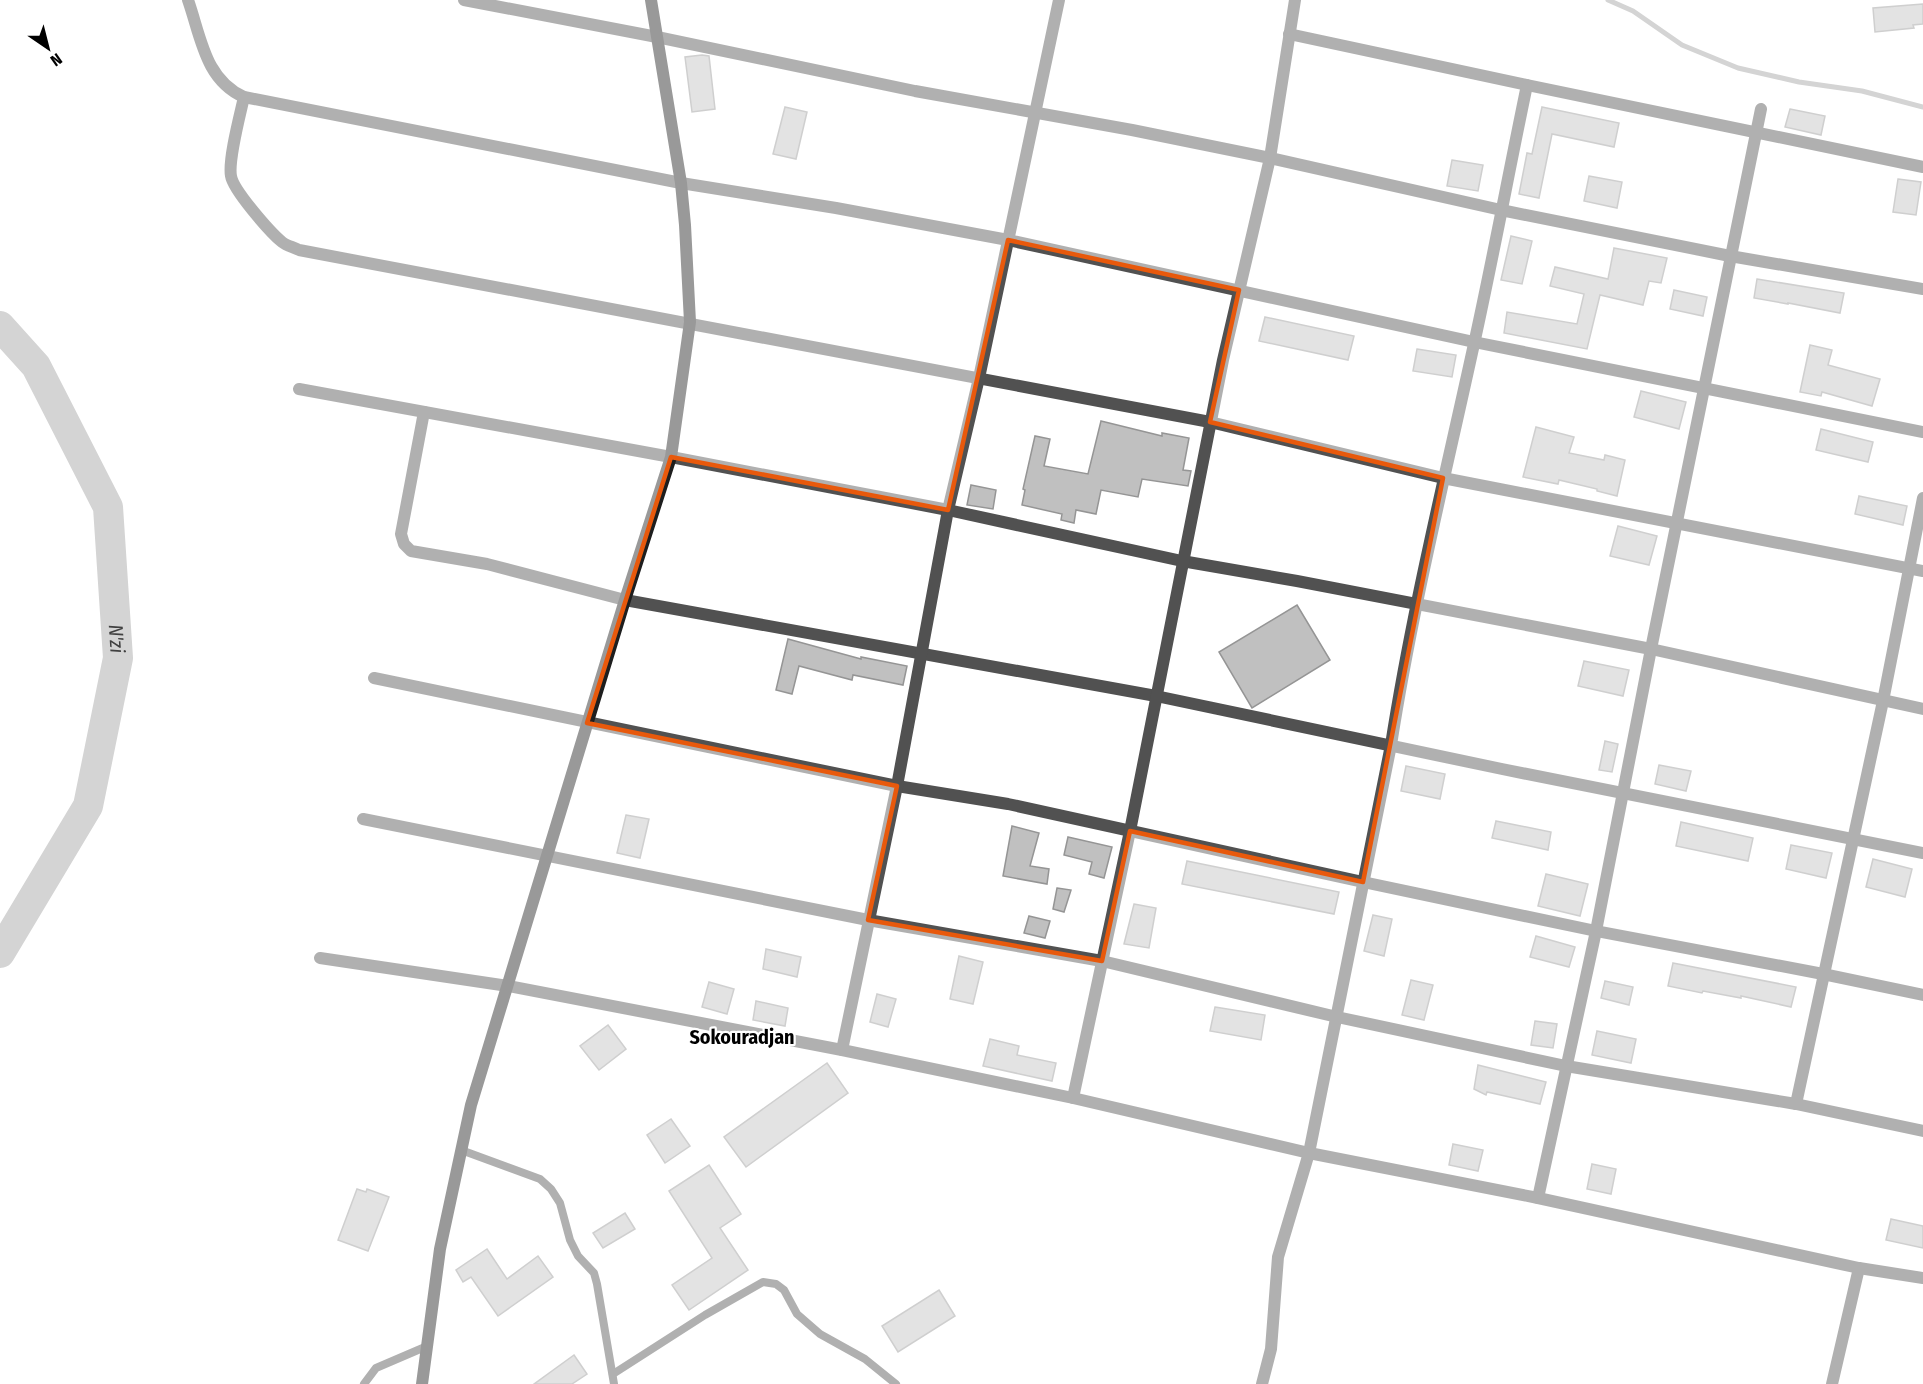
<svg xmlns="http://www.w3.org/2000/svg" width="1923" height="1384" font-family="'Fira Sans Condensed',sans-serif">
	<rect width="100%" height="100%" fill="#fff"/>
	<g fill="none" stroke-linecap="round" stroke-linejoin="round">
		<!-- stream -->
		<path stroke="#9f9f9f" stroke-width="5" d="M1608,0L1633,11L1682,45L1738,68L1799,82L1862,91L1923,107"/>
		<!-- river -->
		<path stroke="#9f9f9f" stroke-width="30" id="s1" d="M0,326L36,366L108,507L118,658L88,806L0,953"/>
	</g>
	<!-- building -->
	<g fill="#c0c0c0" stroke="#959595" stroke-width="1.5">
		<path d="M1923,4V24L1913,25L1914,28L1875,32L1873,8Z"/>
		<path d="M702,55L709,56L715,109L692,112L685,57Z"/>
		<path d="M785,107L807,112L796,159L773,154Z"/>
		<path d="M1542,107L1619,123L1614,147L1552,134L1539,198L1519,194L1527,153L1532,154Z"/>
		<path d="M1790,109L1825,116L1821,135L1785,127Z"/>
		<path d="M1452,160L1483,165L1478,191L1447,186Z"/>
		<path d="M1589,176L1622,182L1617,208L1584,201Z"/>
		<path d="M1898,179L1921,182L1916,215L1893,212Z"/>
		<path d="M1511,236L1532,241L1522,284L1501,280Z"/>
		<path d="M1614,248L1667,258L1661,283L1649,281L1643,305L1600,295L1587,349L1504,333L1507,312L1577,324L1584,294L1550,286L1555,267L1608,279Z"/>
		<path d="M1757,279L1844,293L1840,313L1788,303V304L1754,298Z"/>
		<path d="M1674,290L1707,297L1703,316L1670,309Z"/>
		<path d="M1265,317L1354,336L1348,360L1259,341Z"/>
		<path d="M1810,345L1832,350L1828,365L1880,379L1872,406L1822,392L1821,396L1800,392Z"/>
		<path d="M1417,349L1456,355L1452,377L1413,371Z"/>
		<path d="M1641,391L1686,402L1679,429L1634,417Z"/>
		<path d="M1101,421L1162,436V433L1189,438L1183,470L1191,471L1188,486L1142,479L1138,497L1101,490L1096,514L1076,510L1074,523L1061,520L1062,514L1022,505L1025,490L1023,489L1035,436L1050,439L1044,466L1088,474Z"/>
		<path d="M1536,427L1574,437L1569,453L1604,460L1605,455L1625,460L1617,496L1597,491V489L1559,480L1558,484L1523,477Z"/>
		<path d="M1821,429L1873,442L1868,462L1816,450Z"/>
		<path d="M971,485L996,490L993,509L967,505Z"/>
		<path d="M1859,496L1907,506L1903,525L1855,514Z"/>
		<path d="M1618,526L1657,536L1649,565L1610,556Z"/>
		<path d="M1297,605L1330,660L1252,708L1219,652Z"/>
		<path d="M788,639L861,659V657L907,666L903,685L853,675L852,680L799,666L792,694L776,690Z"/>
		<path d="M1584,661L1629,670L1623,696L1578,686Z"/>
		<path d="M1605,741L1618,744L1612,772L1599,770Z"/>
		<path d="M1659,765L1691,771L1686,791L1655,784Z"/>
		<path d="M1406,766L1445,774L1440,799L1401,791Z"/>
		<path d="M626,815L649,819L640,858L617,853Z"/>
		<path d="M1496,821L1551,832L1548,850L1492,838Z"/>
		<path d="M1681,822L1753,838L1748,861L1676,846Z"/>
		<path d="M1012,826L1039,833L1030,866L1049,869L1047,884L1003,876Z"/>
		<path d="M1068,837L1112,847L1104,878L1089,874L1092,862L1064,855Z"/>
		<path d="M1791,845L1832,853L1826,878L1786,869Z"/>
		<path d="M1873,859L1912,869L1905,897L1866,887Z"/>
		<path d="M1187,861L1339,892L1334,914L1182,884Z"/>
		<path d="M1546,874L1588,884L1580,916L1538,906Z"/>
		<path d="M1057,888L1071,890L1064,912L1053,909Z"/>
		<path d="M1134,904L1156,908L1149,948L1124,944Z"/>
		<path d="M1373,915L1392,919L1384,956L1364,951Z"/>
		<path d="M1029,916L1050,921L1045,938L1024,933Z"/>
		<path d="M1536,936L1575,947L1569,967L1530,957Z"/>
		<path d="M766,949L801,957L797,977L763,969Z"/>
		<path d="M959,956L983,962L973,1004L950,999Z"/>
		<path d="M1673,963L1796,987L1791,1007L1741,996V998L1703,991L1702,993L1668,986Z"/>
		<path d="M1411,980L1433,985L1424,1020L1402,1015Z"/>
		<path d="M1605,981L1633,987L1629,1005L1601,998Z"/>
		<path d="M709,982L734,989L727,1014L702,1007Z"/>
		<path d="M877,994L896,999L888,1027L870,1022Z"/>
		<path d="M756,1001L788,1008L785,1026L753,1020Z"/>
		<path d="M1215,1007L1265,1015L1261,1040L1210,1031Z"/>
		<path d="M1535,1021L1557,1024L1553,1048L1531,1045Z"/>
		<path d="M608,1025L626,1049L599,1070L580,1046Z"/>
		<path d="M1597,1031L1636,1039L1631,1063L1592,1055Z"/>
		<path d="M990,1039L1019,1046L1017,1055L1056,1063L1052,1081L983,1066Z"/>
		<path d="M827,1063L848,1093L746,1167L724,1137Z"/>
		<path d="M1478,1065L1546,1082L1540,1104L1487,1092L1486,1095L1474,1089Z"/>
		<path d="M671,1119L690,1146L665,1163L647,1135Z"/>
		<path d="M1453,1144L1483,1150L1478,1171L1449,1165Z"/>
		<path d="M1592,1164L1616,1169L1611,1194L1587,1189Z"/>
		<path d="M709,1165L741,1214L720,1228L748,1270L689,1310L672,1285L712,1258L669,1191Z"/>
		<path d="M357,1189L366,1192L367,1189L389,1197L368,1251L338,1240Z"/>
		<path d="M625,1213L635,1229L603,1248L593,1233Z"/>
		<path d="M1891,1219L1923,1226V1248L1886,1240Z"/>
		<path d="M487,1249L507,1279L538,1256L553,1277L498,1316L471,1277L463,1282L456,1270Z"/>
		<path d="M939,1290L955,1316L898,1352L882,1326Z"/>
		<path d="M574,1355L587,1374L572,1384H534Z"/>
	</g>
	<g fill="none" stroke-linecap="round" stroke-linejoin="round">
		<!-- service -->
		<g stroke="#515151" stroke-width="8">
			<path d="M461,1150L540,1179L551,1189L560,1203L570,1240L578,1256L594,1273L597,1284L614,1384"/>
			<path d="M613,1374L705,1315L763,1282L776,1284L784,1290L797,1314L820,1334L865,1359L896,1384"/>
			<path d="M364,1384L376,1368L425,1347"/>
		</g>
		<!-- minor -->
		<g stroke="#515151" stroke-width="12">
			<path d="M188,0C201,37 205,80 244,97L681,183L836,208L1008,240L1474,342L1923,432"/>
			<path d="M464,0L657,37L915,91L1132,130L1270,158L1501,210L1730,256L1923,289"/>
			<path d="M1289,34L1527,85L1923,167"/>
			<path d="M244,97C240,115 228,160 231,176C233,190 270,232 282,242C287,246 293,247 299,250L1210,422L1443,478L1923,571"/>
			<path d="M299,389L671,457L948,510L1182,561L1297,581L1651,649L1923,709"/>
			<path d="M424,412L401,534L404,544L411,551L487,564L625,600L1156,696L1502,769L1923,853"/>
			<path d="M374,678L897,786L1008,804L1363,882L1596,931L1823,974L1923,995"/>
			<path d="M363,819L868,920L1102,961L1337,1017L1566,1066L1796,1104L1923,1131"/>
			<path d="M320,958L508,986L842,1050L1073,1098L1309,1153L1538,1198L1859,1268L1923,1278"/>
			<path d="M842,1050L897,786L948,510L979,378L1059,0"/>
			<path d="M1073,1098L1130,831L1223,360L1270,158L1295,0"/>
			<path d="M1796,1104L1883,701L1923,498"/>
			<path d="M1538,1198L1596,931L1651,649L1761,109"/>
			<path d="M1262,1384L1271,1349L1278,1257L1309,1153L1391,745C1412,610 1445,477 1474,344C1493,258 1509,171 1527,85"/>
			<path d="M1832,1384L1859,1268"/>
		</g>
		<!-- secondary -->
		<path stroke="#1e1e1e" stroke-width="12" d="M422,1384L440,1249L471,1105L625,600L671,457L690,322L685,225L681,183L651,0"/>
	</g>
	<!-- marked area -->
	<path d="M0 0H1923V1384H0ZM1008,240L1239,290L1210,422L1443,478L1363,882L1130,831L1102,961L868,920L897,786L587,723L671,457L948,510Z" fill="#fff" fill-opacity=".55" fill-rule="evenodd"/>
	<path fill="none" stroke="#e8590c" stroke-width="4.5" stroke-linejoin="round" d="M1008,240L1239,290L1210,422L1443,478L1363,882L1130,831L1102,961L868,920L897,786L587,723L671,457L948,510Z"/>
	<g text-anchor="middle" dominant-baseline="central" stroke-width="4.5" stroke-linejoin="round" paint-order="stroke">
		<!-- water labels -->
		<g font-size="20" font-style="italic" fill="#404040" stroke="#fff">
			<text stroke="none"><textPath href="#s1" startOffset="344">N'zi</textPath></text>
		</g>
		<!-- neighbourhood labels -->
		<g font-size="20" font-weight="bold" fill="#000" stroke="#fff">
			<text x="742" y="1037">Sokouradjan</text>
		</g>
	</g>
	<!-- north arrow -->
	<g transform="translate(48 48) rotate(145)" stroke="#ffffff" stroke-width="4.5" paint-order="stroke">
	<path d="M0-4.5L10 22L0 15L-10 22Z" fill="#000000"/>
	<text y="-9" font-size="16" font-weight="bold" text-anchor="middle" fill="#000000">N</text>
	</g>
</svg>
